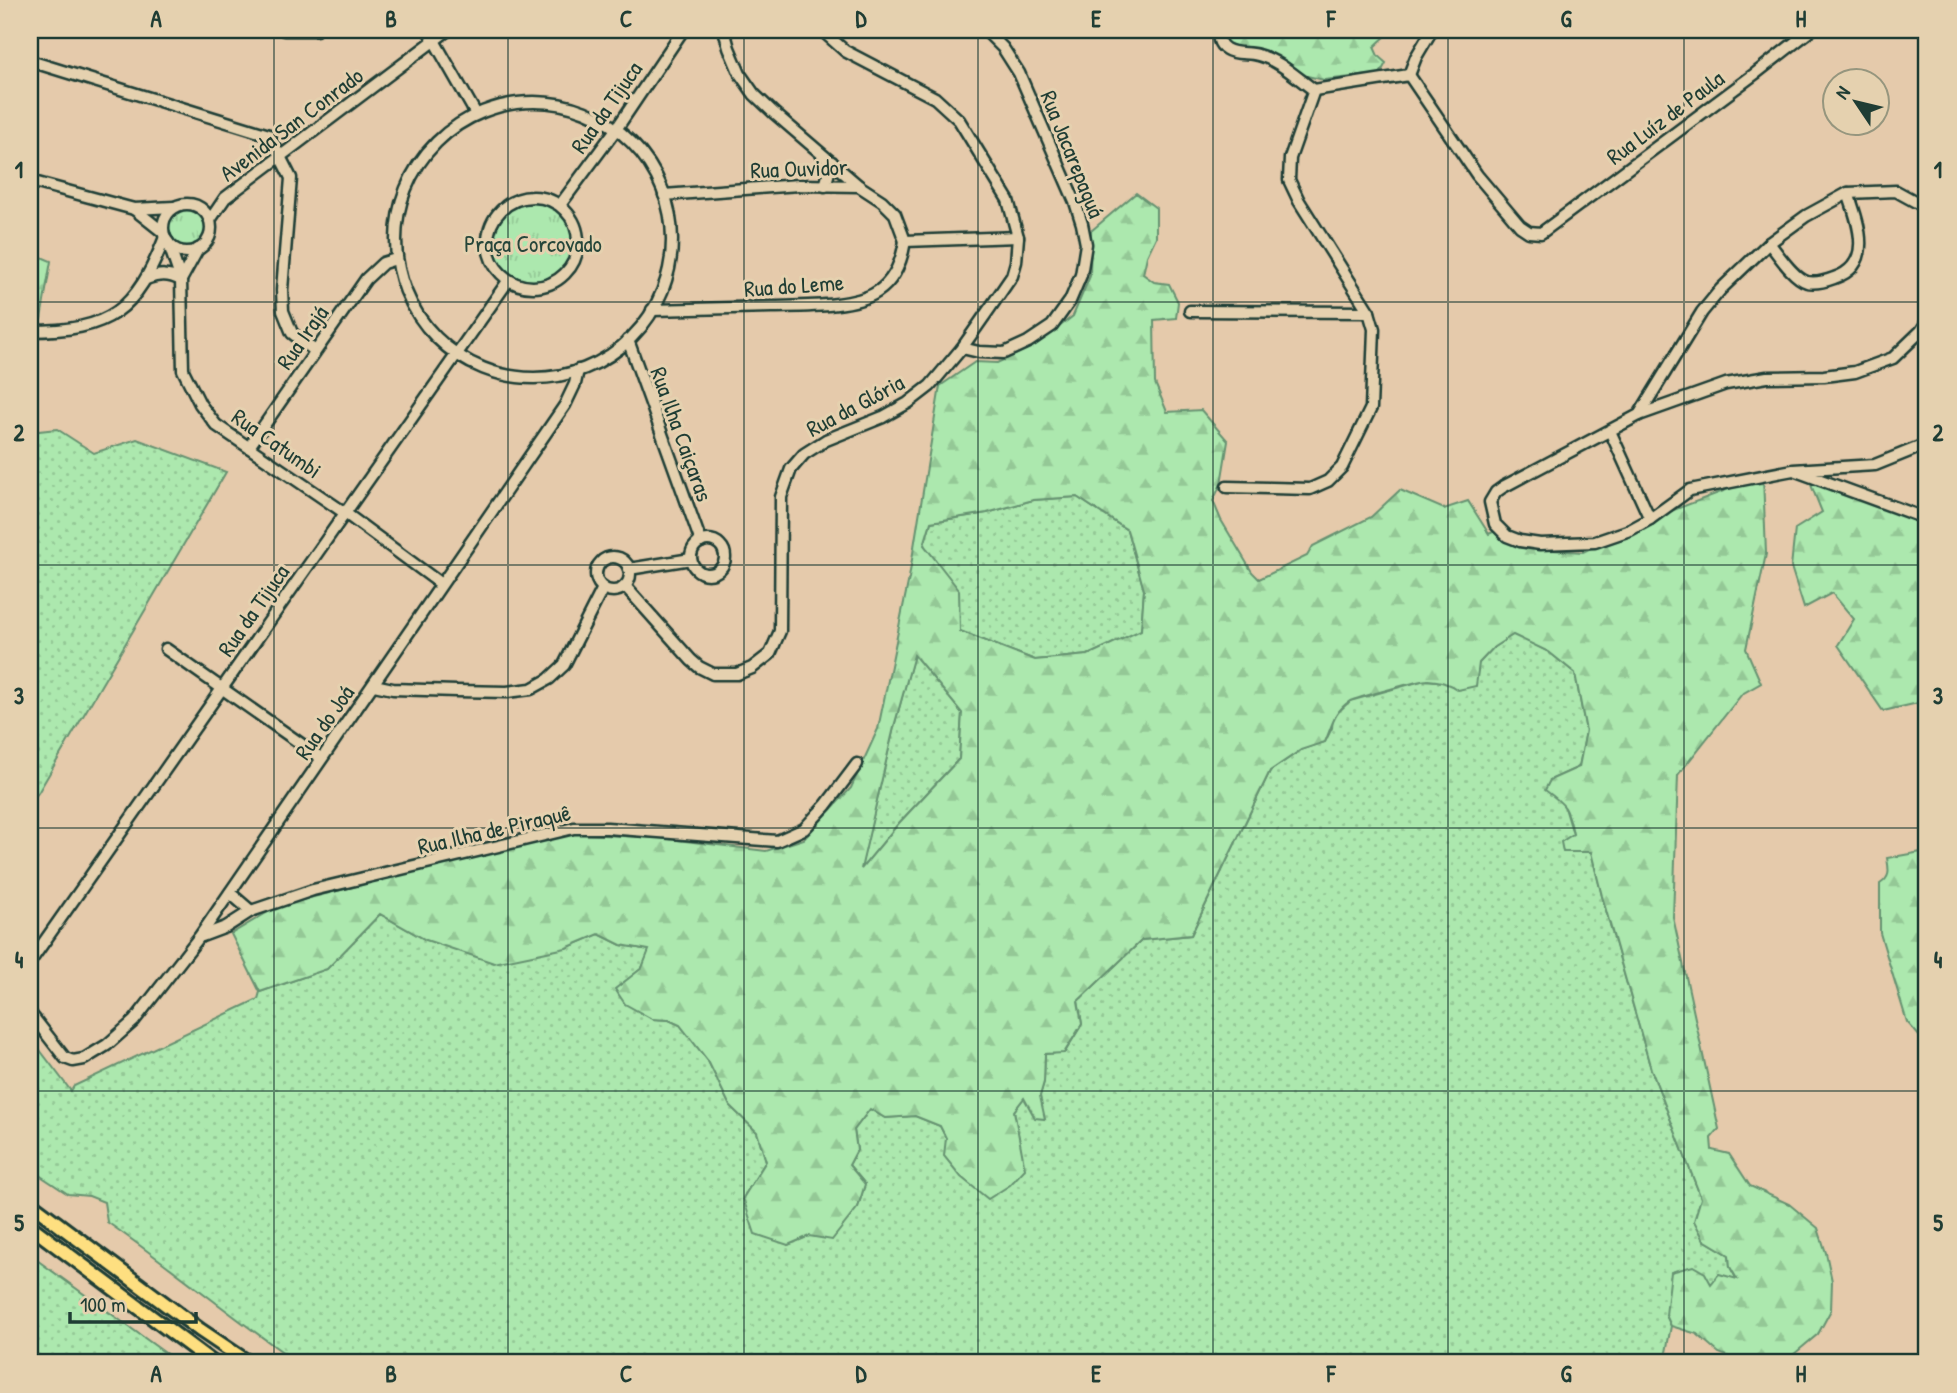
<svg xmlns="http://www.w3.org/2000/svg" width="1957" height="1393" font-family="'Patrick Hand',sans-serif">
	<defs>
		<pattern id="grass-dots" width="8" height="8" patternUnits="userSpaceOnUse" patternTransform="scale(1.75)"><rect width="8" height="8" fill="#ace8ae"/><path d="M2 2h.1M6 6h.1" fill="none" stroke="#94c896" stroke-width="1.8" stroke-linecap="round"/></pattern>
		<pattern id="forest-firs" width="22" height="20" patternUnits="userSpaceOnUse" patternTransform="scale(1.75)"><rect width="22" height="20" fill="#ace8ae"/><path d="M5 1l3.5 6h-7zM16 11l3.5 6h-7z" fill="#94c896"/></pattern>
		<pattern id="park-tufts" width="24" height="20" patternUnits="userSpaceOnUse" patternTransform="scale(1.75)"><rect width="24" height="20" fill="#ace8ae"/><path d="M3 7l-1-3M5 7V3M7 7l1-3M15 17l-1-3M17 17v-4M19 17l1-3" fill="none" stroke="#94c896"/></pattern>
	</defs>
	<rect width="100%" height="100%" fill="#e5caab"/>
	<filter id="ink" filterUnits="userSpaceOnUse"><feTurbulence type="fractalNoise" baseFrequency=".0143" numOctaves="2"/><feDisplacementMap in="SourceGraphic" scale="14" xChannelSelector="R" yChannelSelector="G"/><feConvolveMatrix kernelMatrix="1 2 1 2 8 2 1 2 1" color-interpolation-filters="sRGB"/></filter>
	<g filter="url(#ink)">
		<!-- grass -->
		<g fill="url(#grass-dots)" stroke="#669271" stroke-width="2">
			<path d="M57,429L94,453L137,439L226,472L38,793L30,803V432Z"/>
			<path d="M1077,497L1127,530L1144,590L1141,631L1088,655L1035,660L960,631L958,590L924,545L931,522L987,513L1033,500Z"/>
			<path d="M1513,634L1549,652L1575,673L1586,731L1579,767L1550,780L1564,804L1573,834L1591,851L1602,896L1651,1069L1701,1198L1704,1240L1729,1255L1730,1267L1737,1280L1711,1284L1666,1315L1671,1326L1664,1363H298C233,1318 172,1267 107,1222L104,1202L89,1196L68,1194L30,1169V1037L71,1091L74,1086L258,999L260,992L327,969L380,914L426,940L566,948L599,934L621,945L650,950L642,968L616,989L652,1019L669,1020L680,1025L708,1061L730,1106L757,1132L766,1161L743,1198L788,1245L809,1236L858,1207L865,1184L849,1165L857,1150L854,1130L870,1109L885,1118L915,1116L940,1126L946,1138L1024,1169L1014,1111L1024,1098L1040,1095L1044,1082L1045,1054L1065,1052L1082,1024L1078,1001L1142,940L1191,935L1270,771L1301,750L1325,742L1332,728L1333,717L1350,701L1425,680L1447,682L1479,663L1494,647Z"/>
			<path d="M914,654L962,713L959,759L899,823L860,871L895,723Z"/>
			<path d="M30,1255L179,1363H78L84,1357H69L61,1363H30Z"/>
		</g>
		<!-- forest -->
		<g fill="url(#forest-firs)" stroke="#669271" stroke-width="2" fill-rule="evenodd">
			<path d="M1222,30H1408L1389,33L1374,47L1378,56L1386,63L1380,74L1324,80L1303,75L1266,52L1233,47L1222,40Z"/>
			<path d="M1136,193L1156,208V237L1147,256L1143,274L1154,282L1169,284L1178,302L1176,318L1154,320L1155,383L1167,412L1201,410L1228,441L1221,484L1213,501L1221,520L1252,572L1259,579L1307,556L1313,546L1371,517L1400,490L1444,509L1468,501L1489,534L1495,531L1521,548L1583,552L1650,519L1763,476L1766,554L1746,649L1761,683L1742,694L1678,775L1673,917L1719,1129L1711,1138L1712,1150L1729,1154L1750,1186L1789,1204L1818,1228L1826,1253L1832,1281L1831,1310L1818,1334L1793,1355L1772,1363H1744L1719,1353L1697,1334L1671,1326L1666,1315L1671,1272L1693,1266L1705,1273L1711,1284L1719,1274L1737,1279L1730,1267L1729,1255L1704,1240L1694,1221L1701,1198L1651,1069L1602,896L1591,852H1563L1561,842L1573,834C1568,808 1566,805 1545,790L1550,780L1579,767L1586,731L1575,673L1549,652L1513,635L1494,647L1479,663L1476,686L1458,690C1448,683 1440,681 1428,680C1421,680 1356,698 1350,701C1334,711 1332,726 1325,742L1301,750L1270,771L1191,935L1142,940L1078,1001L1082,1024L1064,1053L1045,1054L1044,1082L1040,1096L1045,1119L1035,1118L1024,1098L1014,1111L1025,1169L1010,1185L988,1199L961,1177L944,1156L946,1138L940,1126L915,1116L885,1118L870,1109L854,1130L857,1150L849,1165L865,1184L858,1207L832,1240L809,1236L788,1245L755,1234L743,1198L766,1161L757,1132L730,1106L708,1061L680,1025L669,1020L652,1019L625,1004L615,989L642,968L649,950L621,945L599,934L566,948L494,963L426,940L380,914L327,969L260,992L231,934L278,906L565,833L661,838L766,851L804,839L851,788L878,729L909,578L940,386L975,362L997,363L1036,345L1073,316L1090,276L1091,231ZM1077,497L1127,530L1144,590L1141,630L1088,655L1035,660L960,631L959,590L924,545L931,522L987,513L1033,500ZM914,655L962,713L959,759L899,823L861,869L895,723Z"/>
			<path d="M30,244L40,247L39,256L51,261L41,319H30Z"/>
			<path d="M1809,480L1927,522V701L1883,711L1838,645L1854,619L1832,593L1804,608L1791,567L1795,529L1822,512Z"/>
			<path d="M1927,851V1045L1907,1022L1880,933V884C1891,877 1889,870 1887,858Z"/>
		</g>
		<!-- park -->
		<g fill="url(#park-tufts)" stroke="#669271" stroke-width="2">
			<circle cx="533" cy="243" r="42"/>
			<circle cx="186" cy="229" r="19"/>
		</g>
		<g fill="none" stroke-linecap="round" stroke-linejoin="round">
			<!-- minor casing -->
			<g stroke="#1f3d34" stroke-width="15">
				<g id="minor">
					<path d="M284,30H316"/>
					<path d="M428,30L476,114"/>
					<path d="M724,30L729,48L740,74L754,94L774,113L859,186"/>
					<path d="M1219,30C1218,38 1218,44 1226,49C1235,55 1248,52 1258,55C1279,60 1297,78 1314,90"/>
					<path d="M1793,30L1800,38"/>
					<path d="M30,61L269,135L291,178L282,290L283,311L292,333L315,351"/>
					<path d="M1409,75L1477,175L1520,226L1529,232L1541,233L1756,73L1811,30"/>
					<path d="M1409,75L1416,57L1432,30"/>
					<path d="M1314,90L1409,75"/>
					<circle cx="534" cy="240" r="138"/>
					<path d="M30,181L134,209L174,207"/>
					<path d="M825,186L832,162"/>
					<path d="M664,195L799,185L859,186L882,201L895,214L905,241"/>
					<circle cx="533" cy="242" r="45"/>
					<circle cx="187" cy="228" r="24"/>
					<path d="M560,205L617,128L683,30"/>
					<path d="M1927,208L1896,191L1848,193L1806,216L1769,243L1721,289L1702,312L1639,415L1503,487L1496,492L1490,502L1495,524L1507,536L1520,541L1540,544L1595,542L1630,530L1650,519L1690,490L1793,470L1875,465L1927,444"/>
					<path d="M134,209L163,232"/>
					<path d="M210,220L225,198L448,30"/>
					<path d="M905,241L1018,237"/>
					<path d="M168,242L181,280L183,370L200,404L216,425L345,513L441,584"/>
					<path d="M1769,243C1778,254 1793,278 1807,282C1816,284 1826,281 1834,278C1875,265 1858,222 1848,193"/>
					<path d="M146,279C160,274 168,274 181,280"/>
					<path d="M181,280L198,249"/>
					<path d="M652,310C692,309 731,308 771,307C800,306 853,308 877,292C894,281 902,260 905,241"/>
					<path d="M1190,311L1369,312"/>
					<path d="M30,331C110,331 136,311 165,237"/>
					<path d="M628,340L701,542"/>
					<path d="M962,348L979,352L1004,353L1028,342L1052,326L1070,301L1081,275L1086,244L1082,224L1075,202L1019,73L1003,48L985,30"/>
					<path d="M1639,415L1726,384L1767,377L1824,376L1855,372L1893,358L1921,331L1927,322"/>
					<path d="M1610,431L1650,519"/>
					<path d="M249,447L366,279L383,263L396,259"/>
					<path d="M1796,471L1927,519"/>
					<path d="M1227,487L1310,489L1328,481L1342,467L1371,408L1374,329L1369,312L1299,201L1289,180L1290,158L1314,90"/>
					<circle cx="708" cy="557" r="17"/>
					<circle cx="613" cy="574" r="17"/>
					<path d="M629,569L691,559"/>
					<path d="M625,586L691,660L699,667L713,674H737L752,668L770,654L780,631L781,497L791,469L804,454L826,440L883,417L908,403L930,386L962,348L990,308L1012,276L1016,262L1018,237L1008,200L959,120L935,98L845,51L826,34L823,30"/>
					<path d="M166,649L321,758"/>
					<path d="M374,685L393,689L457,691L507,692L531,689L549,679L564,665L603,588"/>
					<path d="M230,893L251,911"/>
					<path d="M202,936L226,927L251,911L313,890L574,828H607L777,841L804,829L826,805L857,764"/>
					<path d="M30,962L508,281"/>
					<path d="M30,1013L65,1058L73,1061L84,1059L107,1045L134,1021L200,936L565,405L575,384L578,370"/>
				</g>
			</g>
			<!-- major casing -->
			<g stroke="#1f3d34" stroke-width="18">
				<g id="major">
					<path d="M30,1203L200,1330L249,1363"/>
					<path d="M30,1226L213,1363"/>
				</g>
			</g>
			<!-- minor -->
			<use href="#minor" stroke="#e5d1af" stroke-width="10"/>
			<!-- major -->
			<use href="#major" stroke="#fedf80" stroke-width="12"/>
		</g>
	</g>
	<!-- grid -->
	<path fill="none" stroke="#1f3d34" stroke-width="2" stroke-opacity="0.55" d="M274,30V1363M508,30V1363M744,30V1363M978,30V1363M1213,30V1363M1448,30V1363M1684,30V1363M30,302H1927M30,565H1927M30,828H1927M30,1091H1927"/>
	<g text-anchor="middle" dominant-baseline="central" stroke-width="6" stroke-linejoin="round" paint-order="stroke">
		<!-- street labels -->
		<g font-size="23" fill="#1f3d34" stroke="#e5d1af">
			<text transform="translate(606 107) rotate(-55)">Rua da Tijuca</text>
			<text transform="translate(1665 117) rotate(-37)">Rua Luíz de Paula</text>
			<text transform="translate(291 124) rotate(-37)">Avenida San Conrado</text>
			<text transform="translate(1073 154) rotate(68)">Rua Jacarepaguá</text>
			<text transform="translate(799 168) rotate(-2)">Rua Ouvidor</text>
			<text transform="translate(794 285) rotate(-4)">Rua do Leme</text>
			<text transform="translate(302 337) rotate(-55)">Rua Irajá</text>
			<text transform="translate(855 405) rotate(-28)">Rua da Glória</text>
			<text transform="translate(682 434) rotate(70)">Rua Ilha Caiçaras</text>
			<text transform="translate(277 443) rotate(35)">Rua Catumbi</text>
			<text transform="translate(253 610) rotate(-55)">Rua da Tijuca</text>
			<text transform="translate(324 722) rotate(-55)">Rua do Joá</text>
			<text transform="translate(494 829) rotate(-13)">Rua Ilha de Piraquê</text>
		</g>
		<!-- park labels -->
		<g font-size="23" fill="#26463a" stroke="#e5d1af">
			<text x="533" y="243">Praça Corcovado</text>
		</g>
	</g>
	<!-- margin -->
	<rect width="1957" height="1393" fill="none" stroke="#e5d1af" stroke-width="77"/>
	<!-- north arrow -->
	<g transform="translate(1856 102) rotate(305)"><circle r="33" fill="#e5d1af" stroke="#96967e" stroke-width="2"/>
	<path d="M0-5L12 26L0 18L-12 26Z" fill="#1f3d34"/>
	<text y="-10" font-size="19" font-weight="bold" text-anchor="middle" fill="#1f3d34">N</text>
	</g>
	<!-- scale -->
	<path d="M70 1312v10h126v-10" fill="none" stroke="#1f3d34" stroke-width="3.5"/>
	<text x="80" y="1312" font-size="21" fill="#1f3d34" stroke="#e5d1af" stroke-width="5" paint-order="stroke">100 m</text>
	<rect x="38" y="38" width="1880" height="1316" fill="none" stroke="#1f3d34" stroke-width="2.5"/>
	<g font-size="23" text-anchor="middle" font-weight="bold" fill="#1f3d34">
		<text x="156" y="27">A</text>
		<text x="391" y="27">B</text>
		<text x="626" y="27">C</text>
		<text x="861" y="27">D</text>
		<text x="1096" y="27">E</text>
		<text x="1331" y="27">F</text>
		<text x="1566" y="27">G</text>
		<text x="1801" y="27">H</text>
		<text x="19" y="178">1</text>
		<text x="1938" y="178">1</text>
		<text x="19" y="441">2</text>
		<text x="1938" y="441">2</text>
		<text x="19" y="704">3</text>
		<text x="1938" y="704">3</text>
		<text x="19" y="968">4</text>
		<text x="1938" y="968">4</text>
		<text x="19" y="1231">5</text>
		<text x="1938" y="1231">5</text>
		<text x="156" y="1382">A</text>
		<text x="391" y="1382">B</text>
		<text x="626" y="1382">C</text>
		<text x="861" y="1382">D</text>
		<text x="1096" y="1382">E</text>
		<text x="1331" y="1382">F</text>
		<text x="1566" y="1382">G</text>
		<text x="1801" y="1382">H</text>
	</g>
</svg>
